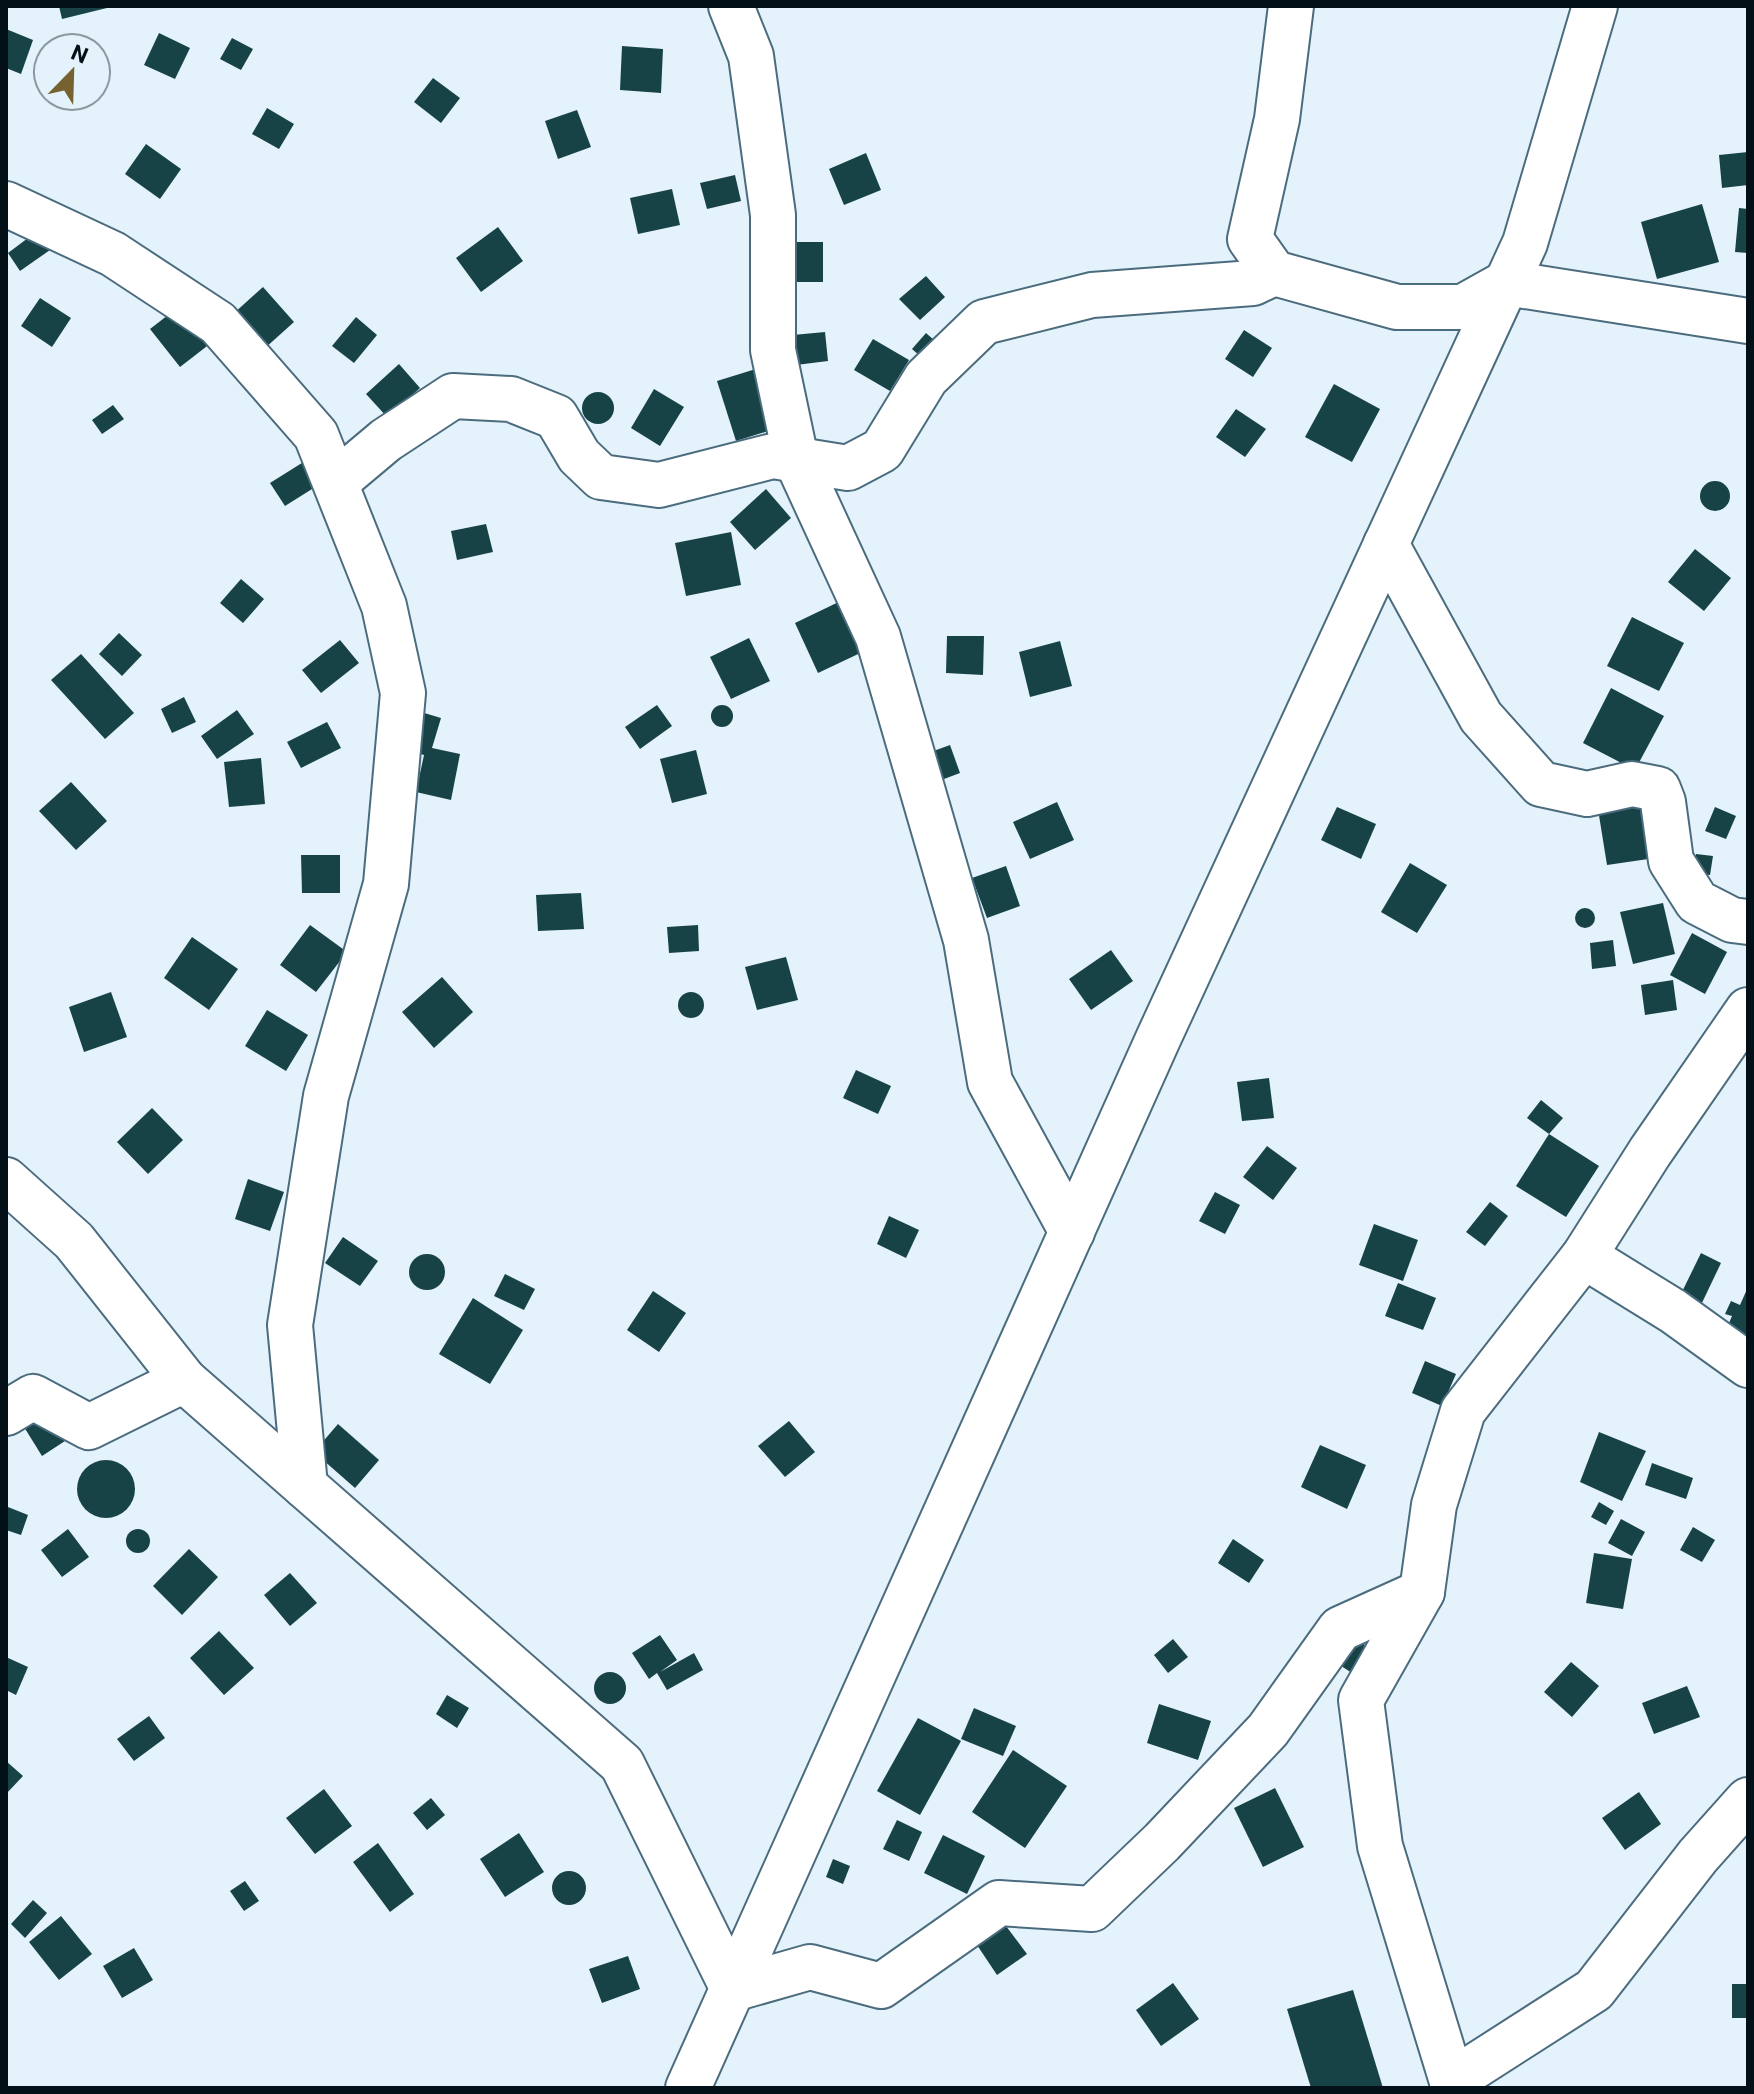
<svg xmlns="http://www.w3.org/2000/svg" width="1754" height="2094" font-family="Roboto,sans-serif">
	<rect width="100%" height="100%" fill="#e4f2fb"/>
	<!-- building -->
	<g fill="#174347">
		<path d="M59,6H111V7L62,19Z"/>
		<path d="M6,29L33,40L21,74L6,68Z"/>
		<path d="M159,33L190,48L175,79L144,65Z"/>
		<path d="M232,38L253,49L241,70L220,59Z"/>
		<path d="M622,46L663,49L661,93L620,90Z"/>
		<path d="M433,78L460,98L441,123L414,102Z"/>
		<path d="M267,108L294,124L279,149L252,134Z"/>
		<path d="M577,110L591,147L558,159L545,121Z"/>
		<path d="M146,144L181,169L160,199L125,174Z"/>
		<path d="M1748,152V185L1722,188L1719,155Z"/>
		<path d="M866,153L881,190L844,205L829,169Z"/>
		<path d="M735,175L741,201L707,209L700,183Z"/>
		<path d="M672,189L680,225L638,234L630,198Z"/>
		<path d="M1702,204L1719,262L1657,279L1641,222Z"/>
		<path d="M1739,208L1748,209V253L1735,252Z"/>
		<path d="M498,227L523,261L481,292L456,258Z"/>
		<path d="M36,232L50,250L20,271L8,253Z"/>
		<path d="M797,242H823V282H796Z"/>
		<path d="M926,276L945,297L920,320L899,299Z"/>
		<path d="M263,287L294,322L264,349L233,314Z"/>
		<path d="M40,298L71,318L52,347L21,326Z"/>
		<path d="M181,305L211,343L180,367L150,329Z"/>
		<path d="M356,317L377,335L354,363L332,346Z"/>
		<path d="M1244,330L1272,348L1253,377L1225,359Z"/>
		<path d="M825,332L828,361L796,365L793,335Z"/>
		<path d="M926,333L943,348L929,364L912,349Z"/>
		<path d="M873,339L909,360L890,391L854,370Z"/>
		<path d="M399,364L420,388L387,417L366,394Z"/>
		<path d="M759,368L778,428L736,441L717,381Z"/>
		<path d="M1334,384L1380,409L1352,462L1305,437Z"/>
		<path d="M654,389L684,407L660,446L631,428Z"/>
		<circle cx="598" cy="408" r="16"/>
		<path d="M113,405L124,419L102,434L92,420Z"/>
		<path d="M1236,409L1266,429L1245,457L1216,437Z"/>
		<path d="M313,456L328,479L285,506L270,483Z"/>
		<circle cx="1715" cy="496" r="15"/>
		<path d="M766,489L791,518L755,550L730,522Z"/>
		<path d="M486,524L493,552L457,560L451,531Z"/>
		<path d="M731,532L741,585L686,596L675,543Z"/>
		<path d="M1695,549L1731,578L1704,611L1668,582Z"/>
		<path d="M241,579L264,599L243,623L220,603Z"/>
		<path d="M849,597L873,647L818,673L795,623Z"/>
		<path d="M1632,617L1684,643L1659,691L1607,666Z"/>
		<path d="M119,633L142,655L122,676L99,654Z"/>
		<path d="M947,636H984L983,675L946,673Z"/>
		<path d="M749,638L770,681L731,699L710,657Z"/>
		<path d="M340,640L359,663L321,693L302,670Z"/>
		<path d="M1060,641L1072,686L1030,697L1019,652Z"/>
		<path d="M81,654L134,713L105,739L51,680Z"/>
		<path d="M1611,688L1664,716L1635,770L1583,743Z"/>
		<path d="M184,697L196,722L172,733L161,709Z"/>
		<path d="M657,705L672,726L640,749L625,727Z"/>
		<circle cx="722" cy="716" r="11"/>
		<path d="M237,710L254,734L217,759L201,736Z"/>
		<path d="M421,712L441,718L432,748L460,754L451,800L416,792L424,755L410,751Z"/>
		<path d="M327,722L341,748L301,768L287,742Z"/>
		<path d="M950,745L960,773L928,785L917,757Z"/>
		<path d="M696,750L707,794L672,803L660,759Z"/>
		<path d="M261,758L265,804L229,807L224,762Z"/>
		<path d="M71,782L107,821L76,850L39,811Z"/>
		<path d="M1653,795L1662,857L1607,865L1597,803Z"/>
		<path d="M1057,802L1074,840L1030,859L1013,822Z"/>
		<path d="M1337,807L1376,824L1361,859L1321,840Z"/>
		<path d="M1715,807L1736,816L1726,839L1705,831Z"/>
		<path d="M1696,854L1713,856L1710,875L1693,873Z"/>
		<path d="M301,855H340V893H302Z"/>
		<path d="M1410,863L1447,885L1417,933L1381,912Z"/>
		<path d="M1006,866L1020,906L987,918L972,878Z"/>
		<path d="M581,893L584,929L538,931L536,895Z"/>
		<path d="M1663,903L1675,954L1633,964L1620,912Z"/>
		<circle cx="1585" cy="918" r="10"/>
		<path d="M310,925L347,952L316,992L280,965Z"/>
		<path d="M698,925L699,951L669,953L667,927Z"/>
		<path d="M1692,933L1727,952L1705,994L1670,975Z"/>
		<path d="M192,937L238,969L209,1010L164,978Z"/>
		<path d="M1613,940L1616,966L1592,969L1590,943Z"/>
		<path d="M1111,950L1133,981L1091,1010L1069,979Z"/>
		<path d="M786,957L798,1000L757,1010L745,967Z"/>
		<path d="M442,977L473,1012L434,1048L402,1012Z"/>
		<path d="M1673,980L1677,1010L1645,1015L1641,985Z"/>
		<path d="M111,992L127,1037L84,1052L69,1007Z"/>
		<circle cx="691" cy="1005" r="13"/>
		<path d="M267,1010L308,1035L286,1071L245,1046Z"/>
		<path d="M856,1070L891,1086L878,1114L843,1098Z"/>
		<path d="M1269,1078L1274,1118L1242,1121L1237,1082Z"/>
		<path d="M1541,1100L1563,1118L1549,1134L1527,1118Z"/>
		<path d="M152,1108L183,1140L148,1174L117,1142Z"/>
		<path d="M1549,1134L1599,1166L1566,1217L1516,1186Z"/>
		<path d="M1267,1146L1297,1168L1273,1200L1243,1177Z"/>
		<path d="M248,1179L284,1192L270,1231L235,1219Z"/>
		<path d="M1215,1192L1240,1205L1225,1234L1199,1221Z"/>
		<path d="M1490,1202L1508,1216L1485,1246L1466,1232Z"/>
		<path d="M889,1216L919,1230L906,1258L877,1244Z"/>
		<path d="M1374,1224L1418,1240L1403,1281L1359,1265Z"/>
		<path d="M343,1237L378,1261L360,1286L325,1263Z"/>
		<path d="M1701,1253L1721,1263L1700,1307L1679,1298Z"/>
		<circle cx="427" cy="1272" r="18"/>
		<path d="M505,1274L535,1289L524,1310L494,1296Z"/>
		<path d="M1398,1283L1436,1298L1423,1330L1385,1316Z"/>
		<path d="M1748,1287V1338L1726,1330L1732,1316L1725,1314L1731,1301L1740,1305Z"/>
		<path d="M653,1291L686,1313L659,1352L627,1330Z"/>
		<path d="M473,1298L523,1330L490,1384L439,1354Z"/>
		<path d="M1425,1361L1456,1374L1442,1406L1412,1393Z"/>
		<path d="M47,1412L65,1441L42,1456L24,1427Z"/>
		<path d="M789,1421L815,1452L785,1477L758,1446Z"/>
		<path d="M338,1424L379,1460L355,1488L314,1452Z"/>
		<path d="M1599,1432L1646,1451L1622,1501L1580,1482Z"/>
		<path d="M1320,1445L1366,1465L1347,1509L1301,1487Z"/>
		<circle cx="106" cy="1489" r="29"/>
		<path d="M1652,1463L1693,1478L1686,1499L1645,1485Z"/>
		<path d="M1599,1502L1614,1511L1606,1525L1591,1517Z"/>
		<path d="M8,1507L28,1515L21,1535L6,1530Z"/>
		<path d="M1621,1519L1645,1532L1632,1556L1608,1543Z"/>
		<path d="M1693,1527L1715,1540L1702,1562L1680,1550Z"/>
		<path d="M68,1529L89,1557L62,1577L41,1550Z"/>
		<circle cx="138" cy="1541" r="12"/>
		<path d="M1233,1539L1264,1560L1249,1583L1218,1563Z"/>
		<path d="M189,1549L218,1577L182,1615L153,1586Z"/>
		<path d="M1594,1553L1632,1559L1623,1609L1586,1603Z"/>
		<path d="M290,1573L317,1603L290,1626L264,1595Z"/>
		<path d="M219,1631L254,1668L224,1695L190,1658Z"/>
		<path d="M1346,1633L1371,1649L1355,1675L1329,1658Z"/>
		<path d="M660,1635L677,1660L660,1672L694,1653L703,1670L667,1690L657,1673L649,1679L632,1653Z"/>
		<path d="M1173,1639L1188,1657L1168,1673L1154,1655Z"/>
		<path d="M6,1657L28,1667L16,1695L6,1690Z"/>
		<path d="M1571,1662L1599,1686L1572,1717L1544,1692Z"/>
		<circle cx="610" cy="1688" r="16"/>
		<path d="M1687,1686L1700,1717L1654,1734L1642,1703Z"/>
		<path d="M447,1695L469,1708L457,1728L436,1714Z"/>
		<path d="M1159,1704L1211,1721L1198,1760L1147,1743Z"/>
		<path d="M974,1708L1016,1726L1003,1756L961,1739Z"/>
		<path d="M149,1716L165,1738L134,1761L117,1739Z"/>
		<path d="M918,1718L961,1741L920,1815L877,1791Z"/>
		<path d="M1013,1750L1067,1786L1025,1848L972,1812Z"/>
		<path d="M6,1761L23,1776L6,1794Z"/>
		<path d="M1275,1788L1304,1847L1263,1867L1234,1808Z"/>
		<path d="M324,1789L352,1826L315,1854L286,1818Z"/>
		<path d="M1639,1792L1661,1824L1625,1850L1602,1818Z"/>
		<path d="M431,1798L445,1815L427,1830L413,1813Z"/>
		<path d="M897,1820L922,1832L909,1861L883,1849Z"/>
		<path d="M519,1833L544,1872L505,1897L480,1859Z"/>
		<path d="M943,1835L985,1856L967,1894L924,1873Z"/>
		<path d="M378,1843L414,1894L390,1912L353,1862Z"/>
		<path d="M833,1859L850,1866L843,1884L826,1877Z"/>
		<circle cx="569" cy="1888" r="17"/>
		<path d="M245,1881L259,1901L244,1911L230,1891Z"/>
		<path d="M33,1900L47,1913L25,1938L11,1924Z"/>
		<path d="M61,1916L92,1954L59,1980L29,1942Z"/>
		<path d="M1006,1926L1027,1954L997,1975L977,1945Z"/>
		<path d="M134,1948L153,1980L122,1998L103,1966Z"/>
		<path d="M628,1956L640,1989L602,2003L589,1969Z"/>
		<path d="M1173,1983L1199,2019L1161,2046L1136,2010Z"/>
		<rect x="1732" y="1984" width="16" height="34"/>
		<path d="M1353,1990L1383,2088H1311L1287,2009Z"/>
	</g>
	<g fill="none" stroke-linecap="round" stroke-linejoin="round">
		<!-- minor casing -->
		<g stroke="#4b6c7e" stroke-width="48">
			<g id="minor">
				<path d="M731,6L751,56L773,215V350L796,459L878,637L966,940L990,1082L1072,1232"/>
				<path d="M1291,6L1277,119L1250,239L1274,273L1397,307H1463L1506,283L1748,321"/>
				<path d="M6,204L113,254L218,323L316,435L384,606L403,693L386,884L326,1096L290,1325L305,1486"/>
				<path d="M336,482L386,440L453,396L511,399L556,417L579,456L601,477L659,485L773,456L848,468L882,450L926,378L984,322L1092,295L1253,283L1274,273"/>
				<path d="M1386,544L1481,717L1541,784L1587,794L1632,784L1658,789L1663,802L1671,861L1697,902L1732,920L1748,922"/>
				<path d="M6,1180L74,1241L184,1380L622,1764L733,1989L810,1967L881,1986L999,1903L1092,1909L1162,1842L1268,1730L1340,1629L1422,1592"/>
				<path d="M1584,1256L1673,1311L1748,1365"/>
				<path d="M6,1413L33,1397L89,1427L184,1380"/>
				<path d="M1452,2081L1594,1990L1698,1856L1748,1800"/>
				<path d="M688,2088L1158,1039L1525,243L1595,6"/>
				<path d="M1454,2088L1380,1846L1361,1700L1422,1592L1434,1505L1463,1411L1584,1256L1650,1152L1748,1010"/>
			</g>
		</g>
		<!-- minor -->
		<use href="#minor" stroke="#fff" stroke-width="44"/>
	</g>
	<!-- border -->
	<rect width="1754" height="2094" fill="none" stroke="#041017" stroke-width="16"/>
	<!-- north arrow -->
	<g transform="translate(72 72) rotate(23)"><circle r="38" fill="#e4f2fb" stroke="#8a98a0" stroke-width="2"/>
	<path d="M0-6L14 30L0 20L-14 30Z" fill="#766231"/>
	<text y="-12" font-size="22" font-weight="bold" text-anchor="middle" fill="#041017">N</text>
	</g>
</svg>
